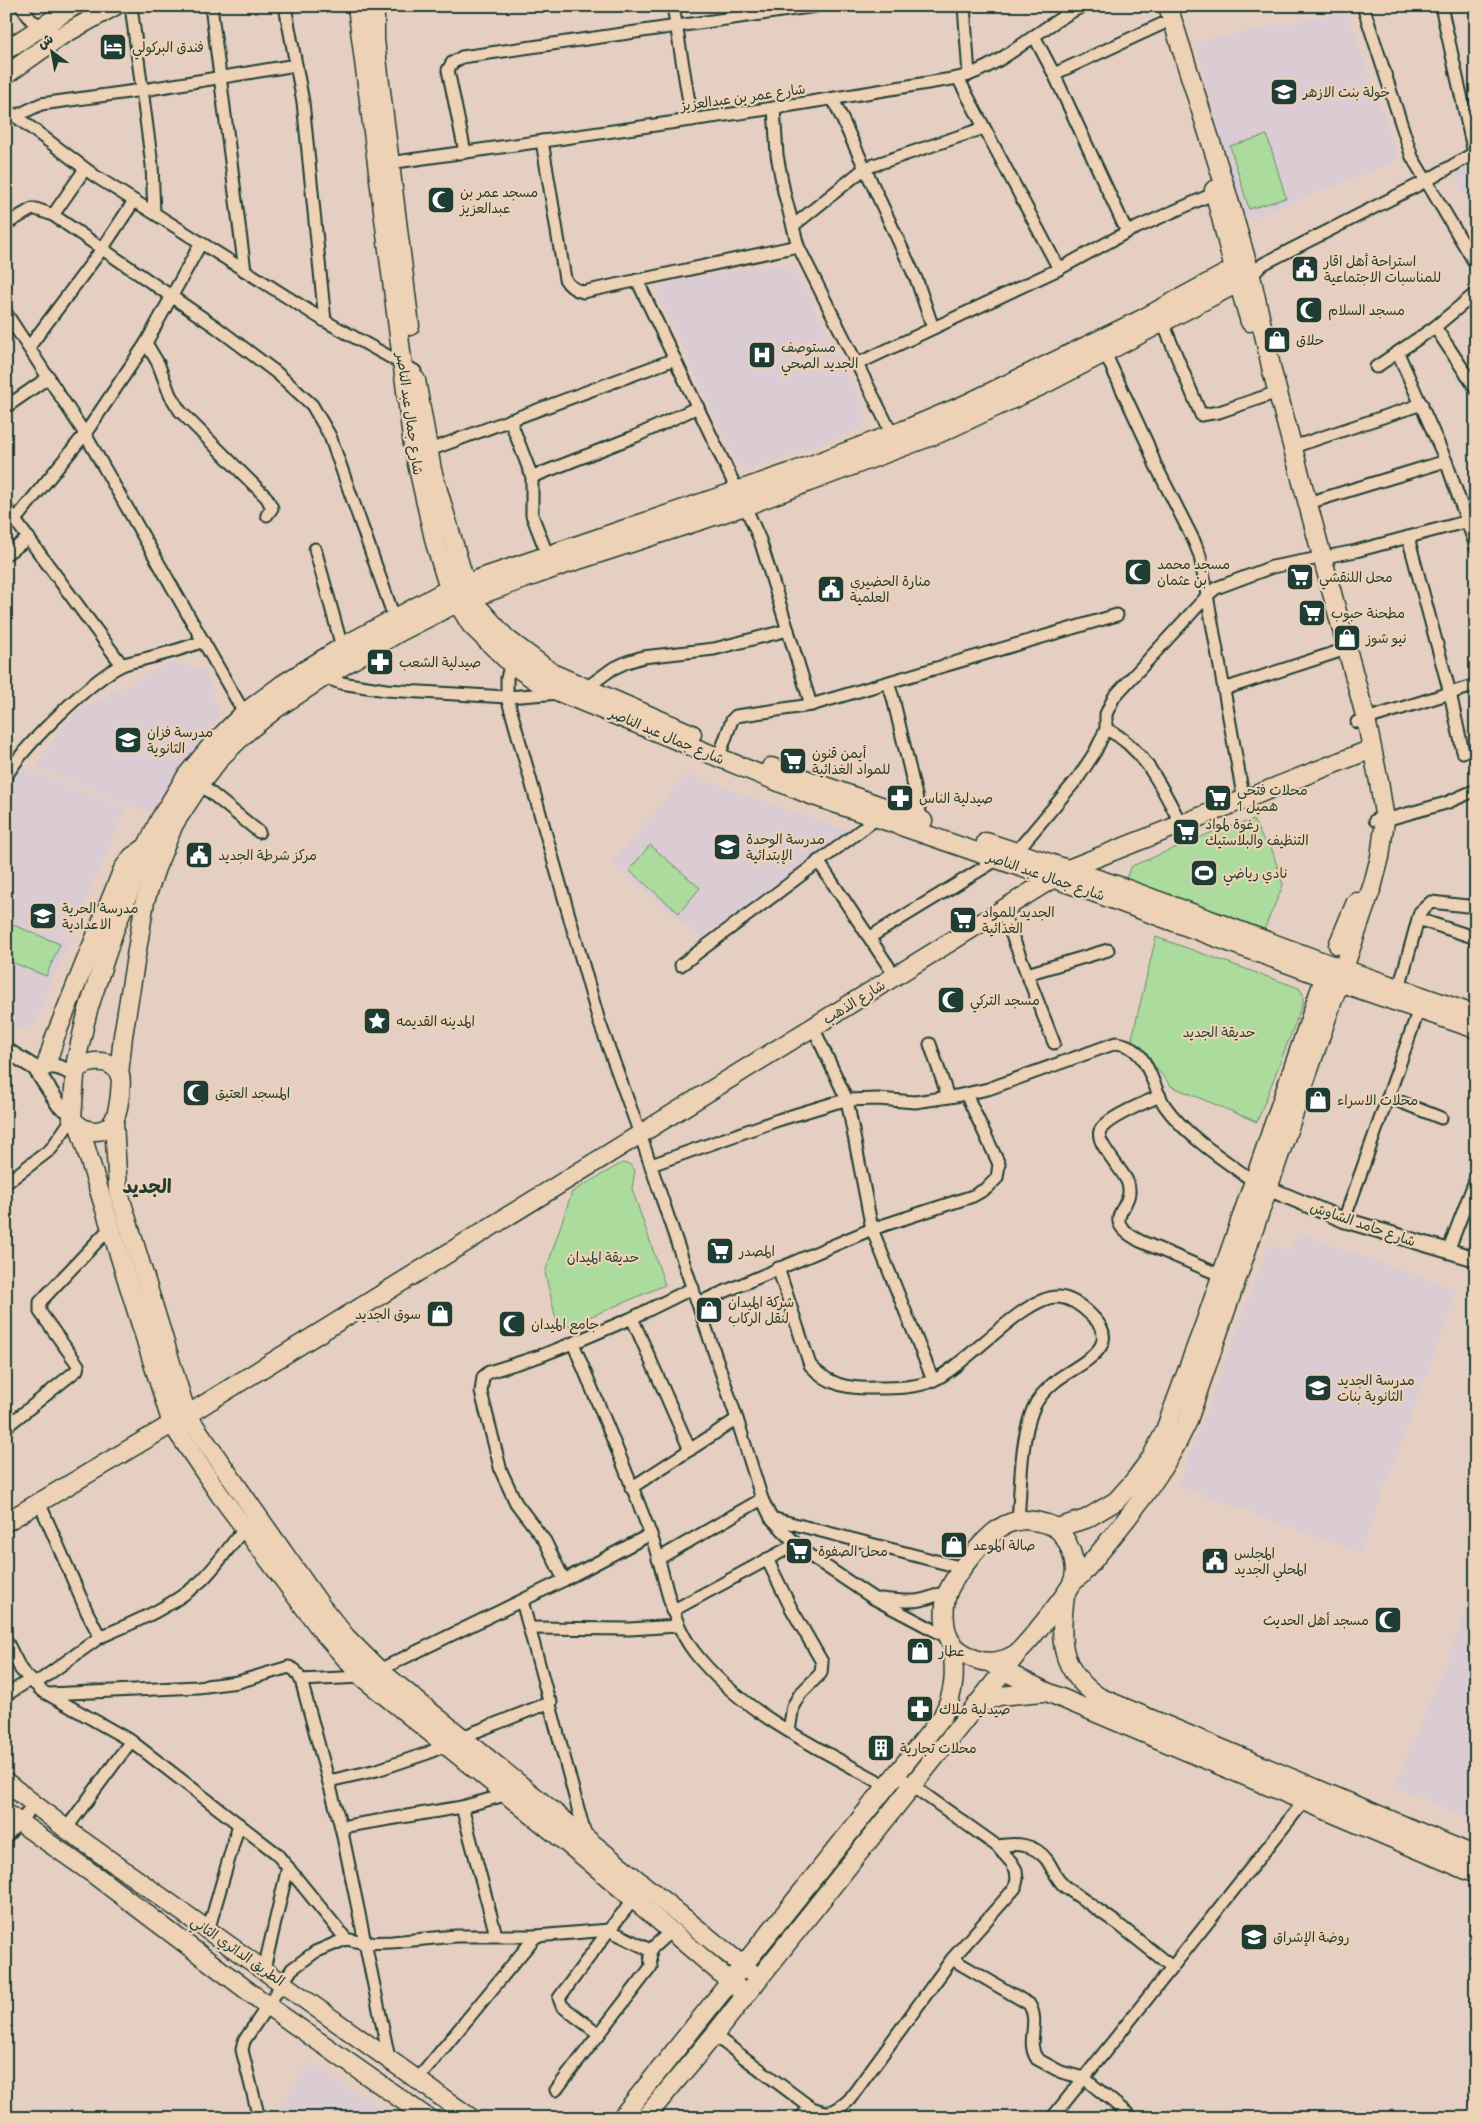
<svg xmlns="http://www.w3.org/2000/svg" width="1482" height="2124" font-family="Delius,'Playpen Sans Arabic',sans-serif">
	<rect width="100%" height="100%" fill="#e5cfc2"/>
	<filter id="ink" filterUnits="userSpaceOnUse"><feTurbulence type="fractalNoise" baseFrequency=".02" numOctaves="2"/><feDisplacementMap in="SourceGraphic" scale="10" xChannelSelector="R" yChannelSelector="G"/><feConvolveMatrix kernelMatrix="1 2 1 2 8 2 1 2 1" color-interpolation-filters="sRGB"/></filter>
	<g filter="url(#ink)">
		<!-- built -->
		<g fill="#daccd2">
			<path d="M1347,11L1397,155L1393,163L1250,219L1240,212L1195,42Z"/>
			<path d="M1476,164V227L1456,174Z"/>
			<path d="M782,264L792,267L798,276L867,413L864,427L752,470L738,464L659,298V290L665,281Z"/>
			<path d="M169,663L205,669L219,713L215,723L149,813L38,769L43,754L63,726L81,709Z"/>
			<path d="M25,767L125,808L34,1025L16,1030L6,1027V797L18,770Z"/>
			<path d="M687,774L850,832L706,942L611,863Z"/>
			<path d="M1297,1232L1458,1291L1360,1553L1178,1486L1269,1244L1290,1251Z"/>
			<path d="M1476,1588V1823L1395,1786Z"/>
			<path d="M310,2062L393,2118H273Z"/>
		</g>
		<!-- green -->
		<g fill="#abdc9d" stroke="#658c68">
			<path d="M1267,135L1286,198L1249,209L1230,146Z"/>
			<path d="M1253,820L1265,843L1269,840L1283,885L1263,932L1125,880L1132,866L1220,829Z"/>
			<path d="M650,845L700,888L679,913L629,870Z"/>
			<path d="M6,922L60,944L46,976L6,960Z"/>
			<path d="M1156,937L1299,988L1303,994V1003L1257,1122L1171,1086L1132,1038Z"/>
			<path d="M622,1163L629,1164L635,1170L632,1189L665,1285L561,1329L557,1323L545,1273L572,1192Z"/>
		</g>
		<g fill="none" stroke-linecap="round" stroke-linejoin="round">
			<!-- minor casing -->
			<g stroke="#1f3d34" stroke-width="15">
				<g id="minor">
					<path d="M21,6L31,20L61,36"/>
					<path d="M131,6L152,165L154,213"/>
					<path d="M211,6L245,271"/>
					<path d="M285,6L303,102L325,321"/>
					<path d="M673,6L692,120"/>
					<path d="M964,6L969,75"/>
					<path d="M1363,6L1412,157L1476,265"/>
					<path d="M1441,6L1474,153"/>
					<path d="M1034,36L1054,74L1127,232"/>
					<path d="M1054,74L1162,24"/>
					<path d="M958,78L1059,269"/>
					<path d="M833,99L917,281L933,328"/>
					<path d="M774,108L777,155L784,192L798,246L894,438"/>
					<path d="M6,109L95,176L325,321L415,371"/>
					<path d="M16,116L41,104L143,90L296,65"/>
					<path d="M542,141L565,279C569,286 575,290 583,292L798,246"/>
					<path d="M465,152L448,70L452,63L462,57L816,6"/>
					<path d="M389,163L774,108L958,78C1005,66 1039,26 1083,6"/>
					<path d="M53,215L85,169"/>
					<path d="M6,224L32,209H36L53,215L216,327L277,373L312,405L330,436L394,617"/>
					<path d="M793,226L865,168L984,128"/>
					<path d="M1251,276L1263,264L1426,181L1476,152"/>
					<path d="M637,280L737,490"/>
					<path d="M6,313L85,434L203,641"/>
					<path d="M1163,323L1201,415L1219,412L1269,395"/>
					<path d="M1435,327L1476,389"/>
					<path d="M146,343L158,363L170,395L180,411L267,498L272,508L267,515"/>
					<path d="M29,347L102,249L134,201"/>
					<path d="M1105,353L1147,443L1155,464L1194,541L1200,556L1244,801"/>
					<path d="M1398,353L1446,461L1476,547"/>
					<path d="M857,364L1059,269L1127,232L1215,193"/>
					<path d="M1376,367L1435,327L1476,293"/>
					<path d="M6,407L49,377"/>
					<path d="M510,420L532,477V515L547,554"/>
					<path d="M1293,447L1422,404"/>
					<path d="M427,451L675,359"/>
					<path d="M532,477L636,436L698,407"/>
					<path d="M1308,503L1446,461"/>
					<path d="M745,506L760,540L811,705"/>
					<path d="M6,508L122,665"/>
					<path d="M15,520L85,434L146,343L201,243"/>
					<path d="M1408,537L1450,693L1463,752"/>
					<path d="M315,549L342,647"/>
					<path d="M6,554L29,538"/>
					<path d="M512,658L507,678V697L599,1021L640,1134L737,1419L762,1499L771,1518L803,1551L873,1598L949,1638"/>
					<path d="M323,672L332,680L341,683L386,690L507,697L560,693"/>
					<path d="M888,683L893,698L922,821"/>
					<path d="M586,688L612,669L627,662L643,657L714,649L788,630"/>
					<path d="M1224,689L1337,652"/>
					<path d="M1357,722L1476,685"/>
					<path d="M1106,729C1144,747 1162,788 1181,824"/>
					<path d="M722,748L732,720L736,716L811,705L1117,615"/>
					<path d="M6,777C22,747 91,680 122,665C129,662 137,661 144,659C164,654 184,649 203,641L247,718"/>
					<path d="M195,780L259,832"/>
					<path d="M1375,820H1385L1446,803L1476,790"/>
					<path d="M1016,852L1078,778L1095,752L1106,729V714L1114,697L1207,596L1216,588L1272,567L1356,551L1476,519"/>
					<path d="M818,861L895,976"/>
					<path d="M1002,910L1054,1043"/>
					<path d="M1418,919L1476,938"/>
					<path d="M870,937L998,859"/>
					<path d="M681,965L877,818"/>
					<path d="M1027,974L1108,950"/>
					<path d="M1399,988L1420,912L1431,902L1476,907"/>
					<path d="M813,1027L847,1100L872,1229L933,1380"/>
					<path d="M930,1044L948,1097"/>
					<path d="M1160,1096C1146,1102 1106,1118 1100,1131C1095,1142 1122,1169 1127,1181C1139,1208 1094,1217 1140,1241L1220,1275"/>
					<path d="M1388,1097L1419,1009"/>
					<path d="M651,1165L778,1120L834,1103L847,1100L878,1099L915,1102L956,1096L988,1089L1116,1043C1149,1046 1150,1084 1165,1106C1187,1137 1223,1159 1253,1181"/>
					<path d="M6,1183L51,1149L72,1119"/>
					<path d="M1344,1220L1388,1097L1441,1118"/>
					<path d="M1448,1251L1476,1178"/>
					<path d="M778,1268L810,1365C828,1385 848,1389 875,1388C894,1388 917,1388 934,1380C968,1364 1026,1294 1059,1297C1071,1298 1083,1307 1091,1315C1126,1347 1078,1364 1057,1380C1047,1388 1038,1397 1033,1409C1020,1441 1021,1486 1018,1521"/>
					<path d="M693,1288L632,1318L573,1343C599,1406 626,1469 650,1533C666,1573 667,1617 695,1653C743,1714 820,1749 887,1786"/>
					<path d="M698,1303L872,1229L973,1196L987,1188L997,1178L999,1164L966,1094"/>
					<path d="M632,1318L690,1450"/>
					<path d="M6,1427L77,1370L78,1365L40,1312V1302L110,1228"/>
					<path d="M631,1488L737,1419"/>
					<path d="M771,1518L963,1568"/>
					<path d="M658,1559L762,1499"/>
					<path d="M767,1559L791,1608L822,1662L821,1673L800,1694L793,1706L789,1731"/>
					<path d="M564,1580L545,1541L516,1503L501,1471L481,1392L483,1377L489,1372L540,1356L573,1343"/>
					<path d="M880,1599C913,1602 918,1604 949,1590"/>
					<path d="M522,1601L586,1838"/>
					<path d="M672,1611L796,1544"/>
					<path d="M530,1628L630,1629L677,1626"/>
					<path d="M100,1637C135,1622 172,1607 201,1581C217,1566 230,1545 245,1528"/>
					<path d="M6,1640L21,1670L42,1691L131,1741L276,1853L346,1939"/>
					<path d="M35,1684L100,1637L87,1612L39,1502"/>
					<path d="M49,1694L198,1687L238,1682L289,1667L295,1670L301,1680"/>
					<path d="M6,1695L30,1680"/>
					<path d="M329,1781L377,1770L428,1753L462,1737L551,1702"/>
					<path d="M462,1807L496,1935"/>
					<path d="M341,1827L462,1807L505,1795"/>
					<path d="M66,1829L131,1741"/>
					<path d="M6,1837L34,1805"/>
					<path d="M997,1846C1016,1843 1034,1843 1047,1860C1053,1869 1056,1878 1064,1886L1118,1924L1172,1967"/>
					<path d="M208,1931L239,1824"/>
					<path d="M952,1959L1029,2004C1041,2023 1025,2041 1037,2059L1061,2072L1084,2078L1052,2118"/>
					<path d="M264,1969L288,1867"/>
					<path d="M599,2034L562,2006L559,1998L609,1930L634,1899"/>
					<path d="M714,2035L810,2107C829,2115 833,2114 849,2100L952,1959L1015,1888L1017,1879L1016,1870L1012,1863L997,1846L896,1774"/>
					<path d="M389,2058L341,1827L301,1680L362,1677L379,1670L564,1580L651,1534"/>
					<path d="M418,2079L536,1936"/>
					<path d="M556,2090L651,1967L650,1950"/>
					<path d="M259,2118L242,2050L244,2041L292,1969L315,1952L346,1939L364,1943L392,1942L456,1936H536L609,1930L650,1950L672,1930"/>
					<path d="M800,2118L810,2107"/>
					<path d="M1133,2118L1084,2078L1305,1800"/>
				</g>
			</g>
			<!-- tertiary casing -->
			<g stroke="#1f3d34" stroke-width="18">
				<g id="tertiary">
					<path d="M6,1050L35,1068L59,1105L72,1113"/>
					<path d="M39,1068C53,1064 62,1067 74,1075"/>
					<path d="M1260,1185L1344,1220L1476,1259"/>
				</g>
			</g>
			<!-- primary casing -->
			<g stroke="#1f3d34" stroke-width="21">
				<g id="primary">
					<path d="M357,6L413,446L435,543L449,589L471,625L510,663L538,682L561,693L808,794L1087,890L1324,977L1476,1029"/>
					<path d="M375,6V40L379,75L410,326"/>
					<path d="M6,50L74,6"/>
					<path d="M6,75L61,36L115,6"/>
					<path d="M1214,190L1234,269L1250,322"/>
					<path d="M416,380L432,470L465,582L479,608L507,639L554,674L692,734"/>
					<path d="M771,767L923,821"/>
					<path d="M986,842L1119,886L1329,964L1476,1015"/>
					<path d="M1338,945L1356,902"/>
					<path d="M46,1066L55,1037L123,869L132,857L145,848"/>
					<path d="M77,1069C90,1060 112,1057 120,1075C122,1081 120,1088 120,1094C118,1111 116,1131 95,1131C85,1131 78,1126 72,1119L76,1061L88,1010L114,931L146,848L160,819L187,775L211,746L244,713L283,684L342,647L449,589L795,471L904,430L966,404L1142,319L1223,275L1247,264"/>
					<path d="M119,1074L123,1036L145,901L156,868L174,824L200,784L222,756L248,731L277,708L326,676L398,633L457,603L563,565L745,506L940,433L1047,383L1251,276"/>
					<path d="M114,1122L118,1190L187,1415L321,1606L346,1637L379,1670L758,1978"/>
					<path d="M79,1126L172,1424L220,1495L322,1631L362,1677L584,1857L745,1994"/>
					<path d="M1024,1520C1034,1521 1045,1522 1054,1527C1068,1536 1079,1565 1073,1581C1069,1592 1024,1649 1014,1655C1004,1661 990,1664 978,1660C968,1657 953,1648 949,1638C943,1624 943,1602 949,1589C958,1571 983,1539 1000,1528C1007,1523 1015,1521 1024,1520Z"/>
					<path d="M6,1522L187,1415L1068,869L1364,752"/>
					<path d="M1056,1528L1086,1519L1116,1501L1134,1481L1151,1458L1164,1433L1205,1323L1328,967"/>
					<path d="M1073,1582L1082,1574C1121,1526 1161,1480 1187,1423L1373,884L1380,857L1385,820L1379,782L1366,719L1272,371L1251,276L1226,190L1168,6"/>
					<path d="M1065,1596C1059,1639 1059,1670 1099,1697L1476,1856"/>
					<path d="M989,1662L1004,1671L1047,1692L1476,1874"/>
					<path d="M977,1704L999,1696L1044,1692"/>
					<path d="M6,1782L66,1829L471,2118"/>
					<path d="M6,1813L96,1876L268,2006L428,2118"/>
					<path d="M621,2118L942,1717C956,1691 955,1672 952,1643"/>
					<path d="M645,2118L714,2035L1017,1654"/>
				</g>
			</g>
			<!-- minor -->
			<use href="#minor" stroke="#eed2b5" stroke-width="11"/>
			<!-- tertiary -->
			<use href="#tertiary" stroke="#eed2b5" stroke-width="14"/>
			<!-- primary -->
			<use href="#primary" stroke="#eed2b5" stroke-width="18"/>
		</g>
	</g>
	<!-- icons -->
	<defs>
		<g id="hotel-square" transform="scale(1.4375)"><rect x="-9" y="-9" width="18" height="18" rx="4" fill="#1f3d34" stroke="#eed2b5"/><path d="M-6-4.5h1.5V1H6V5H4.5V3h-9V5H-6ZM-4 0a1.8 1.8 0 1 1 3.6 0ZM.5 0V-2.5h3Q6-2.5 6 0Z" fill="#fff"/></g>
		<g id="school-square" transform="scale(1.4375)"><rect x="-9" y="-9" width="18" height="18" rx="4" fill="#1f3d34" stroke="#eed2b5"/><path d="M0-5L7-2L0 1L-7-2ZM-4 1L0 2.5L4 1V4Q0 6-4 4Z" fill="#fff"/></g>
		<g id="mosque-square" transform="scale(1.4375)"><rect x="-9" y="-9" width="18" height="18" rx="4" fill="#1f3d34" stroke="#eed2b5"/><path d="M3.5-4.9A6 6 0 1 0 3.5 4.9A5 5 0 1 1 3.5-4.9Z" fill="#fff"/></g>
		<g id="civic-square" transform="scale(1.4375)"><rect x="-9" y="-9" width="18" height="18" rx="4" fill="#1f3d34" stroke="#eed2b5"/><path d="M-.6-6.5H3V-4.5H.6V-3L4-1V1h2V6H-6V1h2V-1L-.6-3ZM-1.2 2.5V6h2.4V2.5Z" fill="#fff"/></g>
		<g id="shop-square" transform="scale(1.4375)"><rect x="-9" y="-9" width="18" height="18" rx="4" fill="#1f3d34" stroke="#eed2b5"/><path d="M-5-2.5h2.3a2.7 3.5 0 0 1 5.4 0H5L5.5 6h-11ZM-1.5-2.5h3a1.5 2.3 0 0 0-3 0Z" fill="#fff"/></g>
		<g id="hospital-square" transform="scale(1.4375)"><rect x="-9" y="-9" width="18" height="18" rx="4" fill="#1f3d34" stroke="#eed2b5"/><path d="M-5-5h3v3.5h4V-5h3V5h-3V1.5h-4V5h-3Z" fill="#fff"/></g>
		<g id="supermarket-square" transform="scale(1.4375)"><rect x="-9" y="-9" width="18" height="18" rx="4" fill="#1f3d34" stroke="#eed2b5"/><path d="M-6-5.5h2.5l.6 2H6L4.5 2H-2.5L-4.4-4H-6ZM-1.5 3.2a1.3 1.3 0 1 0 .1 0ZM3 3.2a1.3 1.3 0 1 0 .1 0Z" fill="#fff"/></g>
		<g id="pharmacy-square" transform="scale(1.4375)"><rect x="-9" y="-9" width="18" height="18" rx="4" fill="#1f3d34" stroke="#eed2b5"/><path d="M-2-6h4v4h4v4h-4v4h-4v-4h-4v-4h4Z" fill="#fff"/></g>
		<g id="stadium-square" transform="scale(1.4375)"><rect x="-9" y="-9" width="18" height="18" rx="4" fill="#1f3d34" stroke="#eed2b5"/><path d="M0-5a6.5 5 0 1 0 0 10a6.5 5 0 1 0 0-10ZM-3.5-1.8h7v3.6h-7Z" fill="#fff"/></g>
		<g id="sight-square" transform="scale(1.4375)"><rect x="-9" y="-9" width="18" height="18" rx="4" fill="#1f3d34" stroke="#eed2b5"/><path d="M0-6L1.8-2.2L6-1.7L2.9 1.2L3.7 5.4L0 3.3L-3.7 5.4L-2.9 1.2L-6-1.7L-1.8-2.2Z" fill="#fff"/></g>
		<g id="building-square" transform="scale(1.4375)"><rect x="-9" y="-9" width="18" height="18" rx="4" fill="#1f3d34" stroke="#eed2b5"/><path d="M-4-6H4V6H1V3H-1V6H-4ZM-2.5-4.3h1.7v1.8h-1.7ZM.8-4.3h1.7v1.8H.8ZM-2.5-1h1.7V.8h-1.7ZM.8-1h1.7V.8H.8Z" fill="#fff"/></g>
	</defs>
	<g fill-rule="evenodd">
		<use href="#hotel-square" x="113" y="47"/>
		<use href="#school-square" x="1284" y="92"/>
		<use href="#mosque-square" x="441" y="200"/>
		<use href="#civic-square" x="1305" y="269"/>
		<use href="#mosque-square" x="1309" y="310"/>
		<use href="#shop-square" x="1277" y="340"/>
		<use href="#hospital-square" x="762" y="355"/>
		<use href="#mosque-square" x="1138" y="572"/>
		<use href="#supermarket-square" x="1300" y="577"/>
		<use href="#civic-square" x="831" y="589"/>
		<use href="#supermarket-square" x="1312" y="613"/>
		<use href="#shop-square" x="1347" y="638"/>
		<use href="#pharmacy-square" x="380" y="662"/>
		<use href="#school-square" x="128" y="740"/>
		<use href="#supermarket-square" x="793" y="761"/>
		<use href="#pharmacy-square" x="900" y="798"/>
		<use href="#supermarket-square" x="1218" y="798"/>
		<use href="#supermarket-square" x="1186" y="832"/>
		<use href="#school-square" x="727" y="847"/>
		<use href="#civic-square" x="199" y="855"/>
		<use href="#stadium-square" x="1204" y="873"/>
		<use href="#school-square" x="43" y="916"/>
		<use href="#supermarket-square" x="963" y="920"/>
		<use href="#mosque-square" x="951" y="1000"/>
		<use href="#sight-square" x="377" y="1021"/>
		<use href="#mosque-square" x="196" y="1093"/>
		<use href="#shop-square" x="1318" y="1100"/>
		<use href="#supermarket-square" x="720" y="1251"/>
		<use href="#shop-square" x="709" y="1310"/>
		<use href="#shop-square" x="440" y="1314"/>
		<use href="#mosque-square" x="512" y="1324"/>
		<use href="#school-square" x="1318" y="1388"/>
		<use href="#shop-square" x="954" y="1545"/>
		<use href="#supermarket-square" x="799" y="1551"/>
		<use href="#civic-square" x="1215" y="1561"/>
		<use href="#mosque-square" x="1388" y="1620"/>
		<use href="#shop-square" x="920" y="1651"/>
		<use href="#pharmacy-square" x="920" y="1709"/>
		<use href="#building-square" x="881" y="1748"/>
		<use href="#school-square" x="1254" y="1937"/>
	</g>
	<g text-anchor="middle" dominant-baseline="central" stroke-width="4.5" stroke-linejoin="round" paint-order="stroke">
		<!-- poi labels -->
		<g font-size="14" fill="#1f3d34" stroke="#eed2b5" text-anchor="start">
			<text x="132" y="47">فندق البركولي</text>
			<text x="1303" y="92">خولة بنت الازهر</text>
			<text x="460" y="192">مسجد عمر بن<tspan x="460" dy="16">عبدالعزيز</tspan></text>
			<text x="1324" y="261">استراحة أهل اقار<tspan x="1324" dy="16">للمناسبات الاجتماعية</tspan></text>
			<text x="1328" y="310">مسجد السلام</text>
			<text x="1296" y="340">حلاق</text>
			<text x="781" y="347">مستوصف<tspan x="781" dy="16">الجديد الصحي</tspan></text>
			<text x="1157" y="564">مسجد محمد<tspan x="1157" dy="16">بن عثمان</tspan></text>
			<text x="1319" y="577">محل اللنقشي</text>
			<text x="850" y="581">منارة الحضيري<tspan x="850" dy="16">العلمية</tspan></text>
			<text x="1331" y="613">مطحنة حبوب</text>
			<text x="1366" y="638">نيو شوز</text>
			<text x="399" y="662">صيدلية الشعب</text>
			<text x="147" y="732">مدرسة فزان<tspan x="147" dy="16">الثانوية</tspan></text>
			<text x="812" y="753">أيمن قنون<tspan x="812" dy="16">للمواد الغذائية</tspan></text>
			<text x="1237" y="790">محلات فتحي<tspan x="1237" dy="16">هميل 1</tspan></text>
			<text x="919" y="798">صيدلية الناس</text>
			<text x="1205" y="824">رغوة لمواد<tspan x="1205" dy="16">التنظيف والبلاستيك</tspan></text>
			<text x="746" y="839">مدرسة الوحدة<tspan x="746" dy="16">الإبتدائية</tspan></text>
			<text x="218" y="855">مركز شرطة الجديد</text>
			<text x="1223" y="873">نادي رياضي</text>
			<text x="62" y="908">مدرسة الحرية<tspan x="62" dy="16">الاعدادية</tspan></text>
			<text x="982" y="912">الجديد للمواد<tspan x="982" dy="16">الغذائية</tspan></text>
			<text x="970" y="1000">مسجد التركي</text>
			<text x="396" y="1021">المدينه القديمه</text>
			<text x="215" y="1093">المسجد العتيق</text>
			<text x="1337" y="1100">محلات الاسراء</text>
			<text x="739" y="1251">المصدر</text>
			<text x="728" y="1302">شركة الميدان<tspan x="728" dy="16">لنقل الركاب</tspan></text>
			<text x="421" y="1314" text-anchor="end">سوق الجديد</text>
			<text x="531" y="1324">جامع الميدان</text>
			<text x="1337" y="1380">مدرسة الجديد<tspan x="1337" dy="16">الثانوية بنات</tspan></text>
			<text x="973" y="1545">صالة الموعد</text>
			<text x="818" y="1551">محل الصفوة</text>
			<text x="1234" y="1553">المجلس<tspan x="1234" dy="16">المحلي الجديد</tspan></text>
			<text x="1369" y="1620" text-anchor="end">مسجد أهل الحديث</text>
			<text x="939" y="1651">عطار</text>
			<text x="939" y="1709">صيدلية ملاك</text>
			<text x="900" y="1748">محلات تجارية</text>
			<text x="1273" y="1937">روضة الإشراق</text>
		</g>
		<!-- street labels -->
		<g font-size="14" fill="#1f3d34" stroke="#eed2b5">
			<text transform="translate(743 97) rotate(-8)">شارع عمر بن عبدالعزيز</text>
			<text transform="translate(410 414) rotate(82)">شارع جمال عبد الناصر</text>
			<text transform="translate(667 736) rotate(23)">شارع جمال عبد الناصر</text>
			<text transform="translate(1046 876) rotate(19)">شارع جمال عبد الناصر</text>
			<text transform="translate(854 1002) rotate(-32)">شارع الذهب</text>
			<text transform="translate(1363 1224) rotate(19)">شارع حامد الشاوش</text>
			<text transform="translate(238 1951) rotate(35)">الطريق الدائري الثاني</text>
		</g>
		<!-- park labels -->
		<g font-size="14" fill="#264539" stroke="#eed2b5">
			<text x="1219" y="1032">حديقة الجديد</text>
			<text x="603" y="1257">حديقة الميدان</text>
		</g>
		<!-- district labels -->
		<g font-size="19" font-weight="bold" fill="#1f3d34" stroke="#eed2b5">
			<text x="147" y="1186">الجديد</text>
		</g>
	</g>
	<!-- margin -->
	<rect width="1482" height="2124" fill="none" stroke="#eed2b5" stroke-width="25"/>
	<rect x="12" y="12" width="1457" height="2099" fill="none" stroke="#1f3d34" stroke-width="2" filter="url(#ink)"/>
	<!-- north arrow -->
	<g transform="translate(52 52) rotate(328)" stroke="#eed2b5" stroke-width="4" paint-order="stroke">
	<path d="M0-4L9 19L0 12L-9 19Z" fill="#1f3d34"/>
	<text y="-8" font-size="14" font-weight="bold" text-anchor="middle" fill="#1f3d34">ش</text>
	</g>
</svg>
